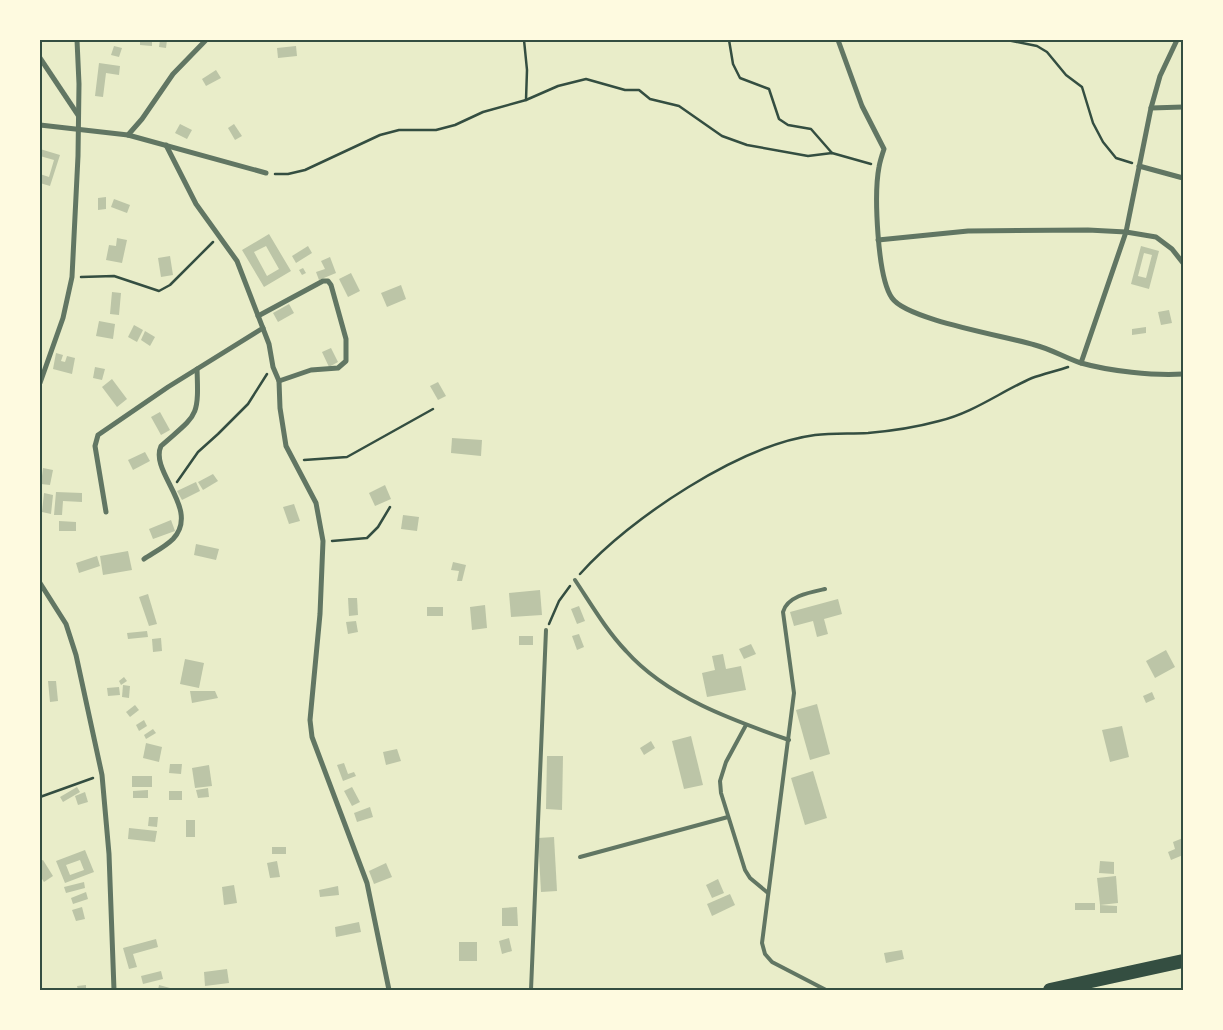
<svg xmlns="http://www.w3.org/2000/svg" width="1223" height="1030" font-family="'PT Sans',sans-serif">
	<rect width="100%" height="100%" fill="#e9edc9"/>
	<!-- building -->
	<g fill="#bcc5a7" fill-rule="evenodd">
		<path d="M140,40H152V46L140,45Z"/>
		<path d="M160,40H167L166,48L159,47Z"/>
		<path d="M114,46L122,48L119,57L111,55Z"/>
		<path d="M296,46L297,56L278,58L277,48Z"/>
		<path d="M99,63L120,66L119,75L106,73L103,97L95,96Z"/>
		<path d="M216,70L221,78L206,86L202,79Z"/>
		<path d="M180,124L192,130L187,139L175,133Z"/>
		<path d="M234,124L242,136L235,140L228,128Z"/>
		<path d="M40,149L60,155L50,186L40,183V174L49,177L54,160L40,156Z"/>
		<path d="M106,197V209L98,210V198Z"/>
		<path d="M114,199L130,205L127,213L111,207Z"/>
		<path d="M269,234L291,271L264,287L242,250ZM266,246L279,269L267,276L254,252Z"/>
		<path d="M117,238L127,240L122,263L106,260L109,245L116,246Z"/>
		<path d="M308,246L312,253L296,263L292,256Z"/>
		<path d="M1141,246L1159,251L1149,289L1131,284ZM1144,253L1152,255L1146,278L1138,276Z"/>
		<path d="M170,256L173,275L161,277L158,258Z"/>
		<path d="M330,257L336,273L319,280L316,272L325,269L321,261Z"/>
		<path d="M303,268L306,273L302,275L299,270Z"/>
		<path d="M351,273L360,291L348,297L339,279Z"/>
		<path d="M401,285L406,299L387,307L381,293Z"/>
		<path d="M112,292L121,293L119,315L110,314Z"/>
		<path d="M289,304L294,313L278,322L273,313Z"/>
		<path d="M1169,310L1172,323L1161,325L1158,312Z"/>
		<path d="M99,321L115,324L113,339L96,336Z"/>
		<path d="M134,325L143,330L137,342L128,337Z"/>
		<path d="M1146,327V333L1132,335V329Z"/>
		<path d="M145,331L155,337L150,346L141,340Z"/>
		<path d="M331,348L338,362L329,367L322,352Z"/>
		<path d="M56,353L63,355L61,361L65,362L67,356L75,358L72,374L53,369Z"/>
		<path d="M95,367L105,369L102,380L93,378Z"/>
		<path d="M112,379L127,399L117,407L102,387Z"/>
		<path d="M438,382L446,396L438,400L430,386Z"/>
		<path d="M160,412L170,430L161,435L151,417Z"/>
		<path d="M452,438L482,440L481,456L451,453Z"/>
		<path d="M145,452L150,461L133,470L128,460Z"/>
		<path d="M43,468L53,470L50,485L41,484Z"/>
		<path d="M213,474L218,481L203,490L198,482Z"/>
		<path d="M196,482L200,491L182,500L177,491Z"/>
		<path d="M385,485L391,499L375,506L369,493Z"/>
		<path d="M56,492L82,493V502L63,501L62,515H54Z"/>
		<path d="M44,493L53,495L51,514L42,512Z"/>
		<path d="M294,504L300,521L289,524L283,507Z"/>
		<path d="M403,515L419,517L417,531L401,529Z"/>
		<path d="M171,520L175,531L153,539L149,529Z"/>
		<path d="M59,521L76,522V531H59Z"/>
		<path d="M196,544L219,549L216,560L194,555Z"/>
		<path d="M128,551L132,570L103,575L100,556Z"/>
		<path d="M97,556L100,566L79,573L76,563Z"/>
		<path d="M453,562L466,565L462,581H457L459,571L451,570Z"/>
		<path d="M540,590L542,615L511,617L509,593Z"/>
		<path d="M148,594L157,624L149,626L139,597Z"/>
		<path d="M348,598H357L358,615L349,616Z"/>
		<path d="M838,599L842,614L824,619L828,634L817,637L813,621L794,626L790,612Z"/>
		<path d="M485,605L487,628L472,630L470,607Z"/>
		<path d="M579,606L585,621L577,624L571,609Z"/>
		<rect x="427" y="607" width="16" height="9"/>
		<path d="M356,621L358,632L348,634L346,622Z"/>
		<path d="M147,631L148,637L128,639L127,633Z"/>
		<path d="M579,634L584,647L577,650L572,636Z"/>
		<rect x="519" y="636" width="14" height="9"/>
		<path d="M161,638L162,651L153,652L152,639Z"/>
		<path d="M751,644L756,654L744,659L739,649Z"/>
		<path d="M1166,650L1175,667L1155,678L1146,661Z"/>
		<path d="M723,654L726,669L741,666L746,690L707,697L702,673L715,670L712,656Z"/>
		<path d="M185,659L204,663L199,688L180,684Z"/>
		<path d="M124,677L127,681L121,685L119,681Z"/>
		<path d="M48,681H56L58,701L50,702Z"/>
		<path d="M123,685L130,686L129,698L122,697Z"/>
		<path d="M119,687L120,695L108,696L107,688Z"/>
		<path d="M190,691H215L218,698L192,703Z"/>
		<path d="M1152,692L1155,699L1146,703L1143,696Z"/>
		<path d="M817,704L830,754L810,760L796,710Z"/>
		<path d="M135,705L139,710L130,717L126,712Z"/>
		<path d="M144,720L147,726L139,731L136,725Z"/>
		<path d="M1122,726L1129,757L1110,762L1102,730Z"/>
		<path d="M153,729L156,733L146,739L144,735Z"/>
		<path d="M691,736L703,785L684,789L672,741Z"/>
		<path d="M651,741L655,748L644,755L640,748Z"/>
		<path d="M146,743L162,747L159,762L143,758Z"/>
		<path d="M397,749L401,761L386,765L383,752Z"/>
		<path d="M547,756H563L562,810L546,809Z"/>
		<path d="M344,763L348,774L354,772L356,776L343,781L337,765Z"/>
		<path d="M170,764H182L181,774L169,773Z"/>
		<path d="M209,765L212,786L195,788L192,768Z"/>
		<path d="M813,771L827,818L805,825L791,778Z"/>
		<rect x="132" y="776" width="20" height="11"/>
		<path d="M77,787L80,792L63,802L60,797Z"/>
		<path d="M352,787L360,802L352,806L344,791Z"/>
		<path d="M208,788L209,797L198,798L196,790Z"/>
		<path d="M148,790V798H133V791Z"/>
		<rect x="169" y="791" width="13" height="9"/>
		<path d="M85,792L88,802L78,805L75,796Z"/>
		<path d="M370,807L373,817L357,822L354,813Z"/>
		<path d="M149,817H158L157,827L148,826Z"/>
		<rect x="186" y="820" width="9" height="17"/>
		<path d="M129,828L157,831L155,842L128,839Z"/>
		<path d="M554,837L557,891L541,892L538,838Z"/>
		<path d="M1183,838V855L1171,860L1168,852L1175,849L1173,842Z"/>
		<rect x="272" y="847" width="14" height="7"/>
		<path d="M85,850L94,872L65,883L56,861ZM80,860L84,870L70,875L66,865Z"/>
		<path d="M43,860L53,876L44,882L40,876V861Z"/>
		<path d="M277,861L280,877L270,878L267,863Z"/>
		<path d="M1100,861L1114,862V874L1099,873Z"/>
		<path d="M386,863L392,877L374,884L369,871Z"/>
		<path d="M1116,876L1118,903L1100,905L1097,878Z"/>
		<path d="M718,879L724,893L712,898L706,885Z"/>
		<path d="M84,882L85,888L66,893L64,887Z"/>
		<path d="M234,885L237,903L224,905L222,887Z"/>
		<path d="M338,886L339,895L320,897L319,890Z"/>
		<path d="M86,892L88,899L73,904L71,898Z"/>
		<path d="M730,894L735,905L712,916L707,904Z"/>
		<rect x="1075" y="903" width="20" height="7"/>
		<path d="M1100,905L1117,906V913H1100Z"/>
		<path d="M82,907L85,919L76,921L72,910Z"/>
		<path d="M517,907L518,926H502V908Z"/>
		<path d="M359,922L361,932L336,937L335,927Z"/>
		<path d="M509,938L512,951L502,954L499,941Z"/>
		<path d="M156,939L158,947L133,954L137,967L129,969L123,948Z"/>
		<rect x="459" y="942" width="18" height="19"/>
		<path d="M902,950L904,959L886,963L884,953Z"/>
		<path d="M227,969L229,983L205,986L204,972Z"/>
		<path d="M161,971L163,979L143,984L141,976Z"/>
		<path d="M86,985V990H78L77,986Z"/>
		<path d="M159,985L170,988L169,990H158Z"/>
	</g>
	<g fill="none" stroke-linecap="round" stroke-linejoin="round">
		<!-- path -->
		<g stroke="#344e41" stroke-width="2.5">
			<path d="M524,40L527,70L526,100"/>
			<path d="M729,40L733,64L740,78L769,89L779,119L788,125L811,129L832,153"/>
			<path d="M1007,40L1037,46L1047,52L1066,75L1082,87L1093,123L1103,142L1116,158L1132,163"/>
			<path d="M275,174H288L305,170L380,135L399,130H436L455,125L483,112L526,100L558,86L586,79L625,90H639L650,99L679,106L722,136L747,145L808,156L832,153L871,164"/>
			<path d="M81,277L114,276L159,291L170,285L213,242"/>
			<path d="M304,460L347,457L433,409"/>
			<path d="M177,482L198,452L218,434L248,404L267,374"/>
			<path d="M332,541L367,538L378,527L390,507"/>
			<path d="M580,574C630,518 740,445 815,435C833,433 851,434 868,433C891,431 917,427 939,421C973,413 1000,392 1032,378C1043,374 1056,371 1068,367"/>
			<path d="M549,624L559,601L570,586"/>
			<path d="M40,797L93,778"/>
		</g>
		<!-- service -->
		<g stroke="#617663" stroke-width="4">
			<path d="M575,580C591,604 606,630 626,651C667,697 732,720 789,740"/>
			<path d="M825,589C811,592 787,596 783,612L794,693L762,943L765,954L772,962L826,990"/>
			<path d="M746,725L726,762L720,781L721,793L745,870L750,878L768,893"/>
			<path d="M580,857L728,817"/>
			<path d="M531,990L546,630"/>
		</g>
		<!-- minor -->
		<g stroke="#617663" stroke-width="5">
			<path d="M838,40L862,106L884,149C882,155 880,161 879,167C874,193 877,277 892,298C907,320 1006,336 1035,345C1051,349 1065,358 1081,363C1109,371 1154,376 1183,374"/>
			<path d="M40,58L78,115"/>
			<path d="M1151,108L1183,107"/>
			<path d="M40,125L128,135L266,173"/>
			<path d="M128,135L142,119L173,74L206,40"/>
			<path d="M166,145L196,204L237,261L269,344L273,367L279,381L280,408L286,446L316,503L323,541L320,614L310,720L312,737L367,883L389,990"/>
			<path d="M1139,166L1183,178"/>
			<path d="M878,240L968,231L1088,230L1126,232L1156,237L1172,249L1183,263"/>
			<path d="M258,316L323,281H328L331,285L346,339V361L338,368L311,370L279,381"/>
			<path d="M1081,363L1126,232L1151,108L1160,76L1177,40"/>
			<path d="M40,383L63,318L72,277L78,156L79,84L77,40"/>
			<path d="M106,512L95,446L98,435L168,387L263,328"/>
			<path d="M144,559C153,553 165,547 173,539C201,509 149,472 161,446C197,414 199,419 197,369"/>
			<path d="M40,583L66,624L76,655L102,775L109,854L114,990"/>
		</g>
		<!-- trunk -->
		<path stroke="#344e41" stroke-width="14" d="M1050,990L1183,961"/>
	</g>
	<!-- border -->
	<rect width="1223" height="1030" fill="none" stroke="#fefae0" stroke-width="82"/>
	<rect x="41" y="41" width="1141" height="948" fill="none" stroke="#344e41" stroke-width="2"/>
</svg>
